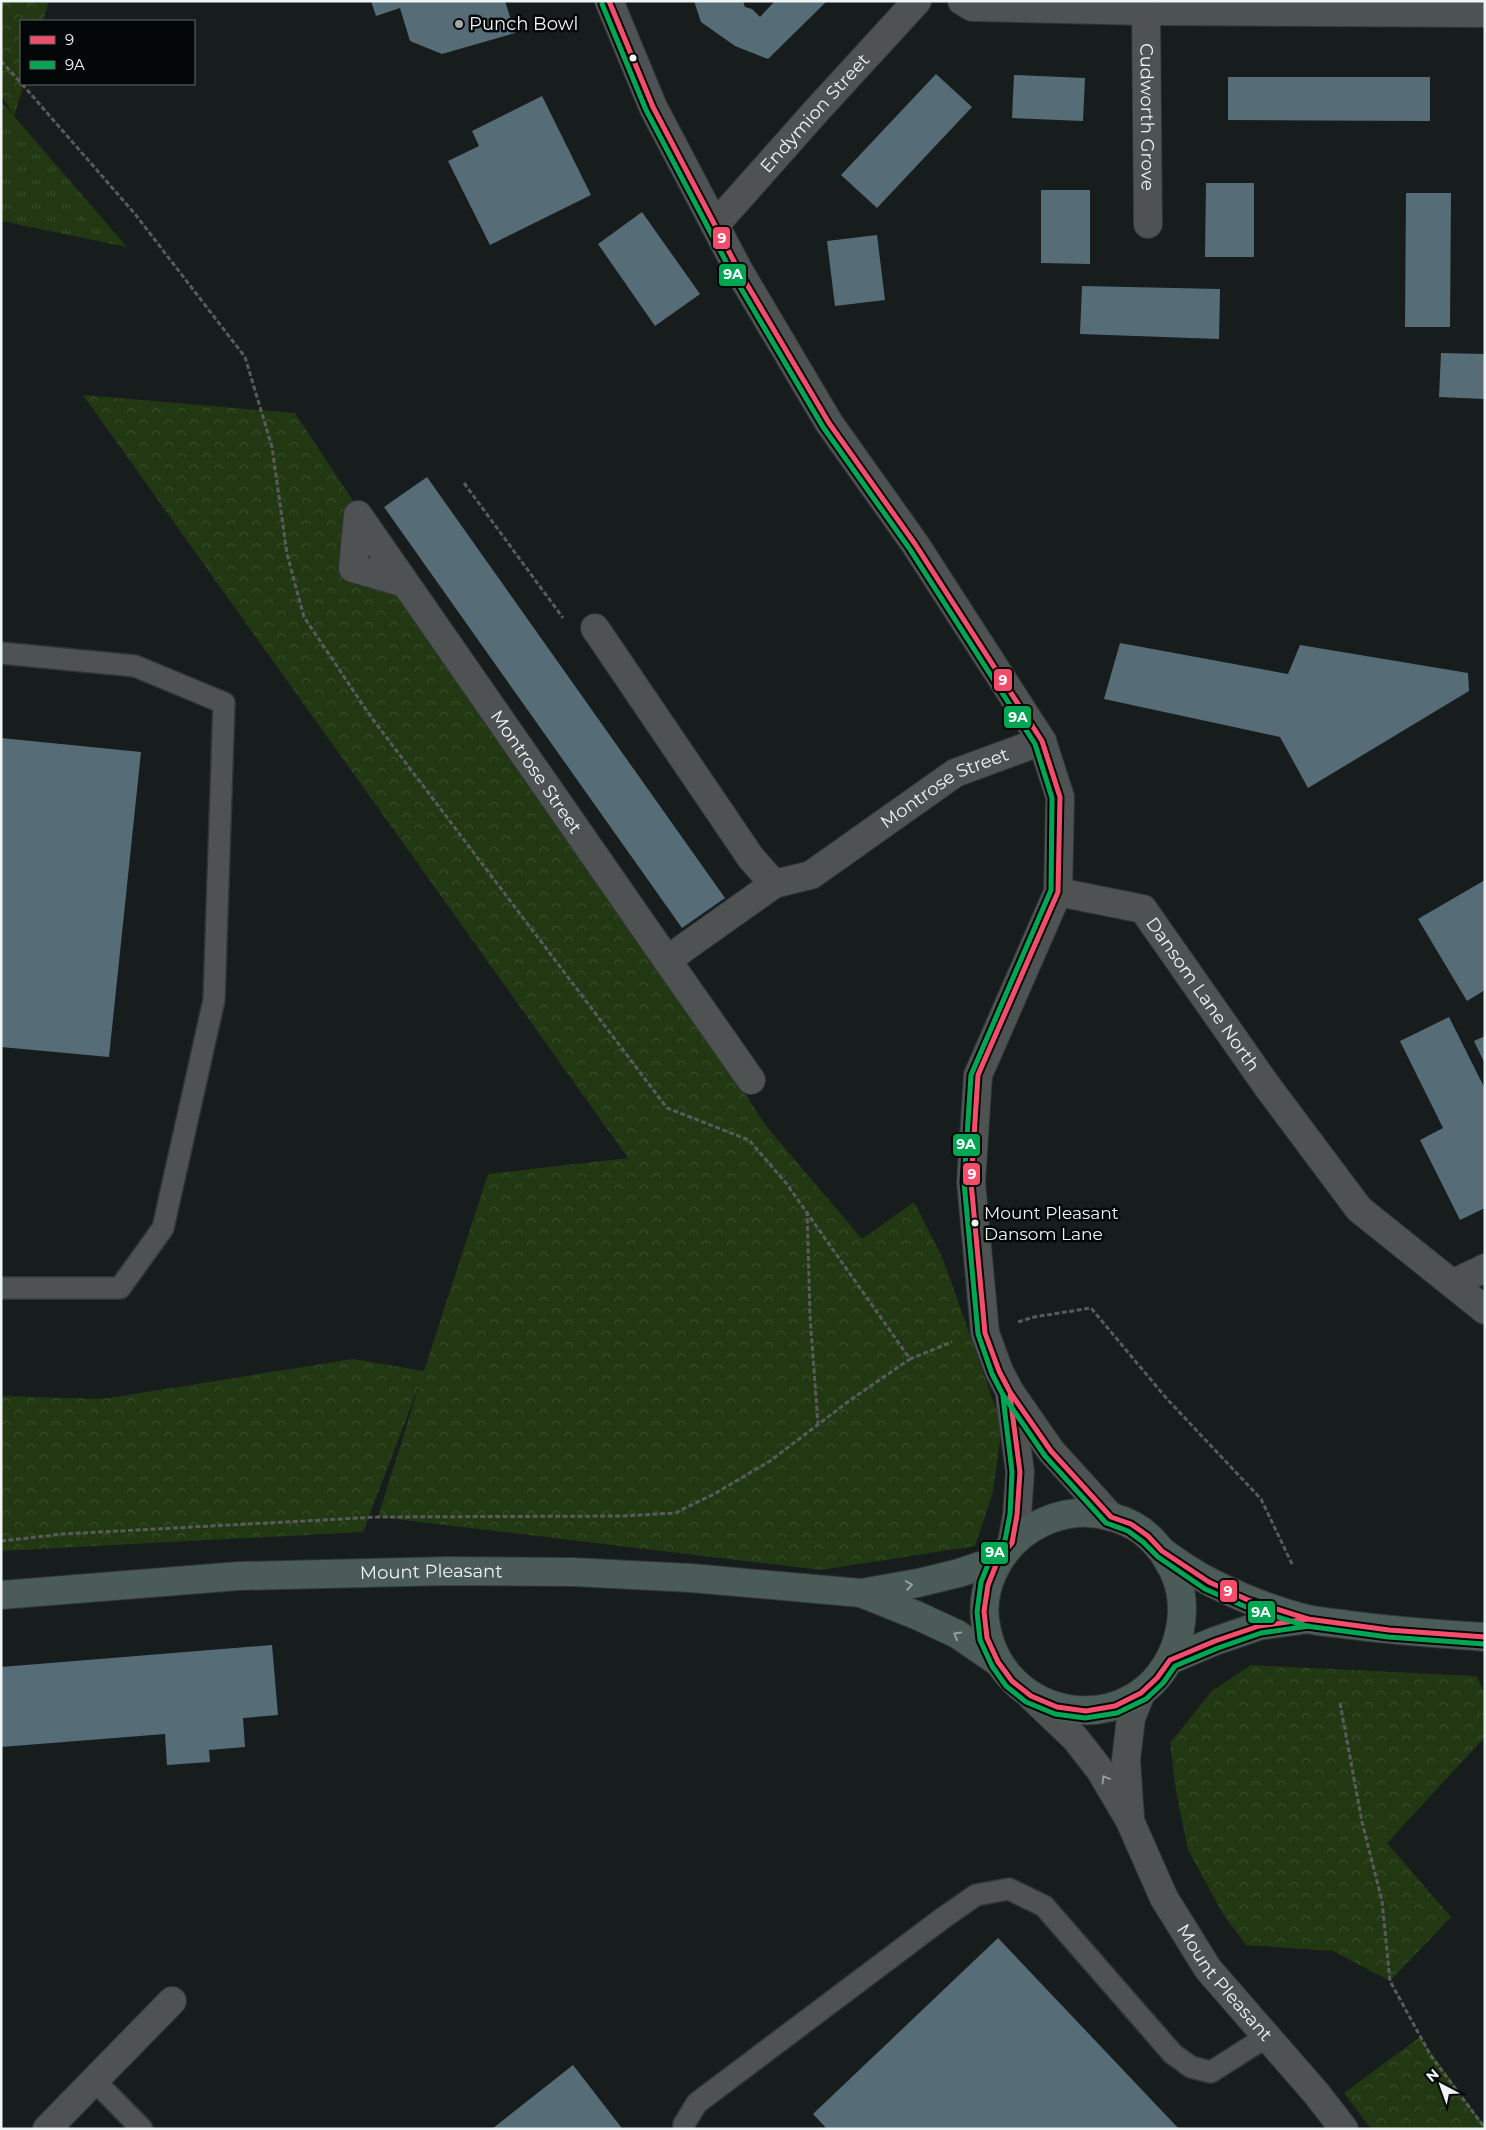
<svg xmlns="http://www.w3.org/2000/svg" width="1486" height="2130" font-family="Montserrat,sans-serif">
	<defs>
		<pattern id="forest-crowns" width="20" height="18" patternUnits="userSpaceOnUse" patternTransform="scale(1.25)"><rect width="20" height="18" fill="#223813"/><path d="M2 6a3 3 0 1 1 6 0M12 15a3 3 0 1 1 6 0" fill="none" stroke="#384c2a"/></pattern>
		<pattern id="park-tufts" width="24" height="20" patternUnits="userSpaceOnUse" patternTransform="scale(1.25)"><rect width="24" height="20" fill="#223813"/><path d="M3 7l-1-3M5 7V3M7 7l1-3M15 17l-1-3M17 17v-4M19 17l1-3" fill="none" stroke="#384c2a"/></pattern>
	</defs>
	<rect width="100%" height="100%" fill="#171c1c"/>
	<!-- forest -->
	<g fill="url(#forest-crowns)">
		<path d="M1,1H49L43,21H21V84H24L14,116L1,95Z"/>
		<path d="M83,395L295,413L767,1127L862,1239L914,1202L943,1259L1002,1426L993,1492L975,1546L821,1570L378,1517L420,1383L363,1532L1,1551V1396L103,1399L353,1359L424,1371L488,1174L628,1158Z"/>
		<path d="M1251,1665L1477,1676L1485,1695V1737L1387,1843L1451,1917L1390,1981L1333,1951L1246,1945L1223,1914L1188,1850L1176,1791L1170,1743L1212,1691Z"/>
		<path d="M1420,2037L1485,2127V2129H1371L1344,2093Z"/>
	</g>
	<!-- park -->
	<path fill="url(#park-tufts)" d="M1,101L14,116L127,247L1,221Z"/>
	<!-- building -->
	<g fill="#566d77">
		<path d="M371,1H505L515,33L442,54L410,41L400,8L376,16Z"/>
		<path d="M694,1H743L745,7L752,9L760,17L775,1H827L768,59L735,46L701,22Z"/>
		<path d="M936,74L972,107L877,208L841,175Z"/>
		<path d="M1014,75L1085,78L1083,121L1012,118Z"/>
		<path d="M1228,77H1430V121L1228,120Z"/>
		<path d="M542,96L591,195L490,245L448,161L479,146L472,131Z"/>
		<path d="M1206,183H1254V257H1205Z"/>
		<path d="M1041,190H1090V264L1041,263Z"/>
		<path d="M1406,193H1451L1450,327H1405Z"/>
		<path d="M642,212L700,294L655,326L598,244Z"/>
		<path d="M877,235L885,300L835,306L827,241Z"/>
		<path d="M1082,286L1220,289L1219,339L1080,334Z"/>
		<path d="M1441,353L1485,354V399L1439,397Z"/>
		<path d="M427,477L725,898L682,928L384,507Z"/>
		<path d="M1120,643L1288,674L1300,645L1468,673L1469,691L1308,788L1280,737L1104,699Z"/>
		<path d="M1,738L141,752L109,1057L1,1047Z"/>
		<path d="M1485,880V990L1467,1001L1418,919Z"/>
		<path d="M1449,1017L1485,1089V1208L1460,1220L1420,1140L1443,1128L1400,1041Z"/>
		<path d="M1485,1036V1064L1474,1041Z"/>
		<path d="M272,1645L278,1715L243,1718L245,1747L209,1750L210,1762L167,1765L165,1734L1,1747V1667Z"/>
		<path d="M998,1938L1179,2129H827L813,2114Z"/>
		<path d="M573,2065L621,2127L619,2129H492Z"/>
	</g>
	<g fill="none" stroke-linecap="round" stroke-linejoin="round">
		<!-- lane casing -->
		<g stroke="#313535" stroke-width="24">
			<g id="lane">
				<path d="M1,653L135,666L224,703L214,1000L163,1228L120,1288H1"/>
				<path d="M95,2081L142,2129"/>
				<path d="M684,2129V2124L697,2103L943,1918L976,1895L1009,1889L1044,1906L1173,2054L1191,2067L1211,2072L1266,2037"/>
			</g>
		</g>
		<!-- street casing -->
		<g stroke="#313535" stroke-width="30">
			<g id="street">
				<path d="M609,1L653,107L739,271L829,423L915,544L1042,741L1060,797L1058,892L978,1075L971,1182L985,1333L999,1371L1010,1392L1051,1451L1111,1517"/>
				<path d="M962,1L972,7L1146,11L1485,13"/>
				<path id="s1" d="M1146,11L1148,224"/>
				<path id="s2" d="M715,225L818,109L917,1"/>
				<path id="s3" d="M405,583L353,568L358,515C461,663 563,812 667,960"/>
				<path id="s4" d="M595,628L751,858L774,884L811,875L955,773L1042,741"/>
				<path id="s5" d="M1058,892L1143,909L1267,1086L1359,1209L1485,1310"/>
				<path d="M751,1080L667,960L774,884"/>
				<path d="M1454,1283L1485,1268"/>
				<path d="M1010,1398L1020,1472L1017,1515L1012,1543"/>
				<path id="s6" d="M1031,1696L1075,1738L1100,1770L1130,1821L1164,1898L1208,1969L1316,2093L1344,2129"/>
				<path d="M1130,1817L1126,1760L1131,1718L1141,1693"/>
				<path d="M47,2129L172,2001"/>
			</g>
		</g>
		<!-- highway casing -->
		<g stroke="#313535" stroke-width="30">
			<g id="highway">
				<path d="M1162,1551C1167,1559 1173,1568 1176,1577C1185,1599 1183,1626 1175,1647C1137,1745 998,1724 985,1620C981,1588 997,1555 1022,1535C1048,1515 1080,1507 1112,1517C1126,1521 1140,1528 1150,1538C1155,1542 1158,1548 1163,1552C1178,1563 1196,1575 1212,1583C1242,1598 1274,1611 1307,1619C1321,1622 1336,1623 1350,1625C1395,1631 1440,1634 1485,1637"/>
				<path d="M861,1593L916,1615L957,1634L998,1662"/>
				<path id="s7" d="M1,1595L239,1576L448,1571L573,1572L691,1578L861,1593L918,1583L959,1573L998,1560"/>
				<path d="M1170,1660L1215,1641L1259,1626L1302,1620"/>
			</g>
		</g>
		<!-- path -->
		<g stroke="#575b5b" stroke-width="3" stroke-dasharray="5 2.5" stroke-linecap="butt">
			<path d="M1,61L21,83"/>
			<path d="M22,84L135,214L245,357L272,447L287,554L304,617L371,717L667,1108L749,1140L786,1183L910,1359L952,1342"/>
			<path d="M464,483L563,618"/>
			<path d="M807,1211L810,1316L818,1424"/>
			<path d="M1018,1322L1034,1317L1091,1308L1167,1399L1261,1499L1293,1566"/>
			<path d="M1,1541L63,1534L378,1517L623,1516L675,1513L714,1494L770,1461L853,1398L910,1359"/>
			<path d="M1340,1703L1362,1822L1382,1901L1390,1981L1431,2056L1485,2128"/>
		</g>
		<!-- lane -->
		<use href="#lane" stroke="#4e5252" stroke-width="21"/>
		<!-- street -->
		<use href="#street" stroke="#4e5252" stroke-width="28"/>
		<!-- highway -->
		<use href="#highway" stroke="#4b5b57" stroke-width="28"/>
		<!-- bus-1 casing -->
		<g stroke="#040707" stroke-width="9">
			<g id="bus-1">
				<path d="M609,1L653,107L739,271L829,423L915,544L1042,741L1060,797L1058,892L978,1075L971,1182L985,1333L999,1371L1010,1392L1051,1451L1111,1517L1131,1524L1148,1536L1162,1551L1209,1582L1248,1600L1308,1619L1389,1630L1485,1637"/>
				<path d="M1010,1396L1020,1472L1017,1515L1012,1543L998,1560L988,1585L984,1611L987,1638L998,1662L1012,1681L1031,1696L1057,1707L1086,1711L1115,1706L1141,1693L1157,1678L1170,1660L1215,1641L1259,1626L1308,1619"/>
			</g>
		</g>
		<!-- bus-2 casing -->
		<g stroke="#040707" stroke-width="9">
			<g id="bus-2">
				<path d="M602,4L646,110L733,275L823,427L909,548L1035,744L1052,798L1051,890L971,1075L964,1182L978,1334L992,1374L1003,1395L1045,1456L1106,1523L1128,1531L1143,1542L1158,1557L1205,1589L1246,1607L1306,1626L1388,1637L1484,1644"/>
				<path d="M1003,1397L1012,1472L1010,1514L1005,1540L991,1557L981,1582L977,1612L980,1640L992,1666L1006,1686L1026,1702L1055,1714L1085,1718L1117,1713L1146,1699L1163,1683L1175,1666L1218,1648L1261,1633L1309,1626"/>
			</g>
		</g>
		<!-- bus-1 -->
		<use href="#bus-1" stroke="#f44d6c" stroke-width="5"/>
		<!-- bus-2 -->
		<use href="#bus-2" stroke="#00a651" stroke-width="5"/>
	</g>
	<!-- one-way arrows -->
	<defs><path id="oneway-chevron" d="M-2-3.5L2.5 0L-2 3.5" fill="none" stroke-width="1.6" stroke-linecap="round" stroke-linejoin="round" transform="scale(1.25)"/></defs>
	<g stroke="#94a09e">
		<use href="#oneway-chevron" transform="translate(909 1585) rotate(-9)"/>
		<use href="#oneway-chevron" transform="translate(957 1635) rotate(-150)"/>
	</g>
	<use stroke="#969b9b" href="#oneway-chevron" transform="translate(1105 1779) rotate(-121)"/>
	<!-- markers -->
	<circle fill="#a3a9a9" stroke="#040707" stroke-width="2" cx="459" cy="24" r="5"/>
	<g fill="#eef5f5" stroke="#040707" stroke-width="2">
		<circle cx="633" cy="58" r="4.5"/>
		<circle cx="975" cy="1223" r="4.5"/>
	</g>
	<g text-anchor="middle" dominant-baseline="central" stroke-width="5" stroke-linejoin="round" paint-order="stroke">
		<!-- bus labels -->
		<g font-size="17" fill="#eef5f5" stroke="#040707" text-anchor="start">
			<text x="984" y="1213">Mount Pleasant<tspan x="984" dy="21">Dansom Lane</tspan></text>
		</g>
		<!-- poi labels -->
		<g font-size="18" fill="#eef5f5" stroke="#040707" text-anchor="start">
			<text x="469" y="24">Punch Bowl</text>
		</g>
		<!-- street labels -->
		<g font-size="18" fill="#eef5f5" stroke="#040707">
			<text stroke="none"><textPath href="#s2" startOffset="150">Endymion Street</textPath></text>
			<text stroke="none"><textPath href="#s1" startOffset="106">Cudworth Grove</textPath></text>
			<text stroke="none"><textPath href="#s3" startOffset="420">Montrose Street</textPath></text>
			<text stroke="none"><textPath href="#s4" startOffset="511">Montrose Street</textPath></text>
			<text stroke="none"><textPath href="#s5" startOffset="191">Dansom Lane North</textPath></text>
			<text stroke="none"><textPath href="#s7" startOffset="431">Mount Pleasant</textPath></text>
			<text stroke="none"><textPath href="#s6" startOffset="349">Mount Pleasant</textPath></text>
		</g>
	</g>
	<g stroke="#040707" stroke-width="2">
		<rect x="712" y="226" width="19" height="24" rx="5" fill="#f44d6c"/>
		<rect x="718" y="263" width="29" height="24" rx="5" fill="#00a651"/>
		<rect x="993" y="668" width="20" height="24" rx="5" fill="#f44d6c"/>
		<rect x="1003" y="705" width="29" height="24" rx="5" fill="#00a651"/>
		<rect x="952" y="1133" width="29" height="24" rx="5" fill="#00a651"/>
		<rect x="962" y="1162" width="19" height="24" rx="5" fill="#f44d6c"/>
		<rect x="980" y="1541" width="29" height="24" rx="5" fill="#00a651"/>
		<rect x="1219" y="1579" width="19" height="24" rx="5" fill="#f44d6c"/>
		<rect x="1247" y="1600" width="29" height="24" rx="5" fill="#00a651"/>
	</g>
	<g font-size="14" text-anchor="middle" font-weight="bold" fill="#fff">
		<text x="722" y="243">9</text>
		<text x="733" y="279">9A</text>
		<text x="1003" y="685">9</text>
		<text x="1018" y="722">9A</text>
		<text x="966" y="1149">9A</text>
		<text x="972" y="1179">9</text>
		<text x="995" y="1557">9A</text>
		<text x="1228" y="1596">9</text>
		<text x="1261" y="1617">9A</text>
	</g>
	<!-- border -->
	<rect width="1486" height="2130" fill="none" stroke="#eef5f5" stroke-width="5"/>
	<!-- legend -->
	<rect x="20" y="20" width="175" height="65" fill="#040707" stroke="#626666"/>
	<rect x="30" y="36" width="25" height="8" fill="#f44d6c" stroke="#626666"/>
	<text x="65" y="45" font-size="15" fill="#eef5f5">9</text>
	<rect x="30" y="61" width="25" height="8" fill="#00a651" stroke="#626666"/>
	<text x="65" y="70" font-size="15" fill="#eef5f5">9A</text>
	<!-- north arrow -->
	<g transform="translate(1441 2085) rotate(319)" stroke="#040707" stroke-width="4" paint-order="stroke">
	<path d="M0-4L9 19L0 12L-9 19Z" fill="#eef5f5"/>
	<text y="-8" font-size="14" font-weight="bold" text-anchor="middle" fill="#eef5f5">N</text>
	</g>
</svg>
